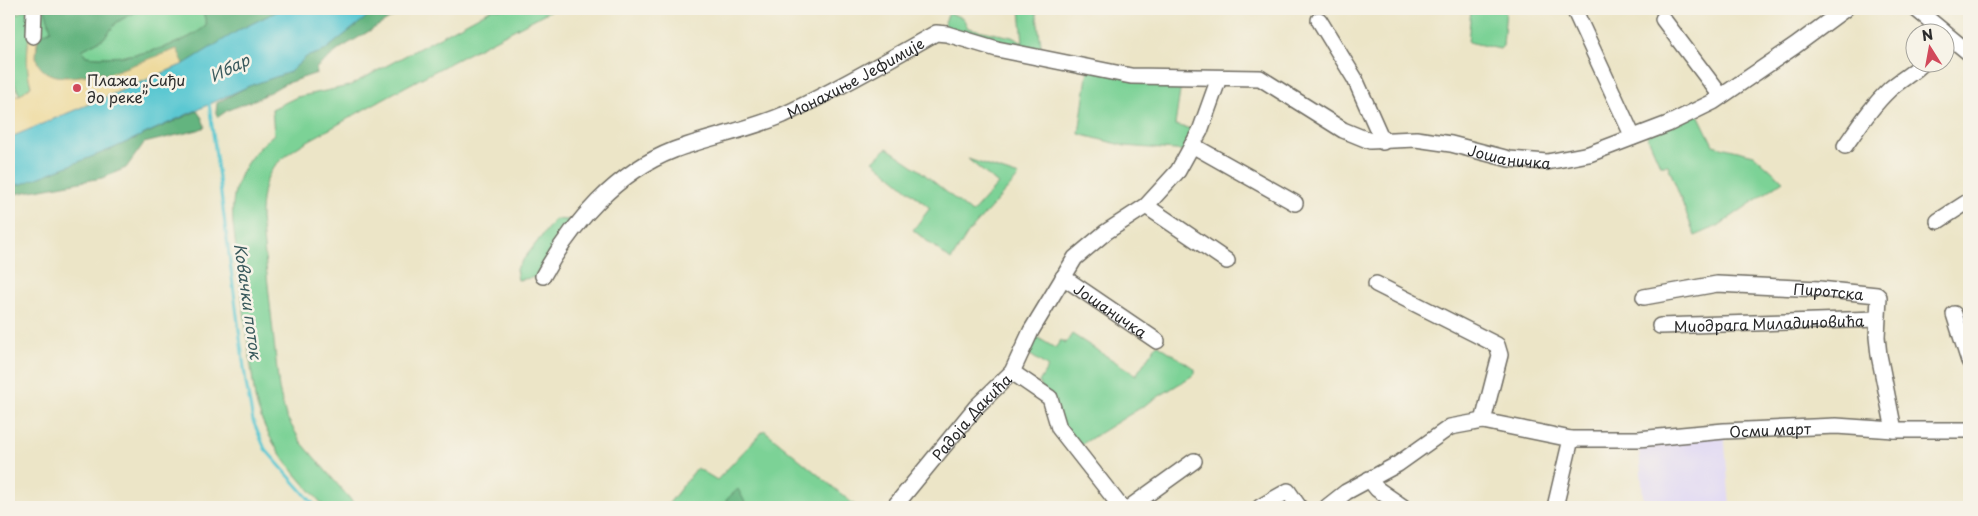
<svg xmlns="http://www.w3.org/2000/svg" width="1978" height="516" font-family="'Playpen Sans',sans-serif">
	<rect width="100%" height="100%" fill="#f7f3e8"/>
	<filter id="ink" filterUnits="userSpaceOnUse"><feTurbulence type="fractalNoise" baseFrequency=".02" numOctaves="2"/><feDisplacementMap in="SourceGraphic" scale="10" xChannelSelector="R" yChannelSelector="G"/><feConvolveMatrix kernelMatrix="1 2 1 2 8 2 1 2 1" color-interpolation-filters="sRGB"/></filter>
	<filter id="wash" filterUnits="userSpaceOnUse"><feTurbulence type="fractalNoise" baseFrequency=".0096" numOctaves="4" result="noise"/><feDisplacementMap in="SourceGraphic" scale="20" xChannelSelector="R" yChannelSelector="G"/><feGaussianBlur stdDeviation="1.12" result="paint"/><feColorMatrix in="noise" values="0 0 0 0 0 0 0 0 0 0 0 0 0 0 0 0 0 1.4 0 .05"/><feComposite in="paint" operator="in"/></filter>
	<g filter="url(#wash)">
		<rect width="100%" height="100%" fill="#ece5c7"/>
		<!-- built -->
		<path fill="#ded5f6" d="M1724,431L1730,507H1644L1638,439Z"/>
		<!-- green -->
		<g fill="#7bd296" stroke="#537e60">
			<path d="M9,9H15L17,14L27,9H45L52,30L38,36H29C27,54 26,69 31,86L20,95L9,72Z"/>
			<path d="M141,9H202L207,25C180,49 121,61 86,56L82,50L104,38L117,22Z"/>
			<path d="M492,9H553C481,48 408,83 337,125C316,137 290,148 274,167C263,180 261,202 261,218L279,389L286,416L301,442L357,507H325C294,473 266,444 255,398L233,224C230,183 244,160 274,134L272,109L297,97L349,86Z"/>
			<path d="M1020,9H1036L1043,59L947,34L944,24L949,13L963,18L968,28L1012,37L1023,43Z"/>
			<path d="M1471,9H1506L1503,46L1500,49L1468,42Z"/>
			<path d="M1088,68L1182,78L1175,125L1200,131L1188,151L1125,146L1079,134Z"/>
			<path d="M1696,110L1713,145L1754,155L1783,181L1718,226L1695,236L1668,165H1660L1646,133Z"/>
			<path d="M887,148L918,169L972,213L998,184L968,159L1019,176L968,233L951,260L913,230L930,208L873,161Z"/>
			<path d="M555,219L582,221L543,276L518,280L516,269Z"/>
			<path d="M1072,334L1136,375L1157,344L1195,369V374L1074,449L1039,382L1048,367L1026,352L1035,336L1055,348L1061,340L1066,343Z"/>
			<path d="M764,430L857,507H666L697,468L717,480Z"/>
		</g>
		<!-- forest -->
		<g fill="#64b47f" stroke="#487055">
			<path d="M45,9H141L117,22L104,38L82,50L86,56C121,61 180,49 207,25L202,9H282L241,29L184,64L101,76L102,72C84,76 39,86 36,57C36,50 38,43 38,36L51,30Z"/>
			<path d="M384,9H406L341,48L316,68L317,73L284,84L259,98L228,110L218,117L216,113L217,103L249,86L290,72L306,57L324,51L368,16Z"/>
			<path d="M197,111L202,118L205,127L198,130L144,143L126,168L102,178L9,195V185L22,184L114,148Z"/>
			<path d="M738,489L747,506L753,507H727L726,500Z"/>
		</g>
		<!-- sand -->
		<path fill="#eeda9e" stroke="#8c8264" d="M29,36H38C37,43 36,51 36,57C41,86 83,76 103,72L102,76L177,49L184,64L9,138V95H20L31,86C26,69 27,54 29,36Z"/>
		<!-- water -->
		<path fill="#5cc8d2" stroke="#447a7e" d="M282,9H384L368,16L324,51L306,57L290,72L249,86L114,148L22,184L9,185V138L184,64L241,29Z"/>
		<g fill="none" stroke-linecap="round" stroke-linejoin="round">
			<!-- stream -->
			<path stroke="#5cc8d2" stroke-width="3" d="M209,103L246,383L253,421L265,449L316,507"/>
		</g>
	</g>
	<g filter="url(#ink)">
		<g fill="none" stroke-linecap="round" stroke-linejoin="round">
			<!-- minor casing -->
			<g stroke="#6f6c62" stroke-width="18">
				<g id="minor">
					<path d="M1574,9L1633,137"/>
					<path d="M1916,9L1944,32"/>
					<path d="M1663,19L1721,96"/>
					<path d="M1319,20L1355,79L1383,142"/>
					<path d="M1946,34L1969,53"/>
					<path d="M33,36L34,9"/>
					<path d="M1192,145L1295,203"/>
					<path d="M1845,146C1859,126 1872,106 1890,89C1901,79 1914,73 1924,62"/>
					<path d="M1146,206L1227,261"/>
					<path d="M1938,221L1969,201"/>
					<path id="s1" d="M543,276C572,223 617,172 674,150C709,137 748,130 783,115C835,91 886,61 936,33L947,34L997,49L1131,76L1260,78L1343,130L1370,141L1416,139L1451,144L1509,159L1547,162L1589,154L1668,124L1713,102L1795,46L1845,9"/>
					<path id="s2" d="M1063,277L1157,341"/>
					<path d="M1376,284L1497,345L1500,355L1483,421"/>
					<path id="s3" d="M1644,297L1717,284L1819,289L1877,295L1879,297L1877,337L1879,355L1894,430"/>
					<path d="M1954,314L1969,361"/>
					<path id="s4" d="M1660,326L1877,319"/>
					<path d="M1012,372L1050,398L1059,428L1121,507"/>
					<path d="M1369,479L1377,489L1403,507"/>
					<path id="s5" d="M894,507L976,407L1012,372L1031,331L1075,258L1106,232L1146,206L1178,171L1200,131L1219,78"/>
					<path d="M1130,507L1194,461"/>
					<path d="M1260,507L1288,491L1299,507"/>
					<path id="s6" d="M1327,507L1346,492L1398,464L1450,427L1483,421L1571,439H1638L1724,431L1836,426L1894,430H1969"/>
					<path d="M1555,507L1571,439"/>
				</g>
			</g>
			<!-- minor -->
			<use href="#minor" stroke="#fff" stroke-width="15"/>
		</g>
	</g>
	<!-- markers -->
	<circle fill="#d1495b" stroke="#f7f3e8" stroke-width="2" cx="77" cy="88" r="5"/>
	<g text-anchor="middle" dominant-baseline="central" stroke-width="5" stroke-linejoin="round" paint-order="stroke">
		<!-- street labels -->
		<g font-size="15" fill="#2b2b2b" stroke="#f7f3e8">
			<text stroke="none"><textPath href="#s1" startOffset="381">Монахиње Јефимије</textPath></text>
			<text stroke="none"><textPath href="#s1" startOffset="1071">Јошаничка</textPath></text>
			<text stroke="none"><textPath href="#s3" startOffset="186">Пиротска</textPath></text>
			<text stroke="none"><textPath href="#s2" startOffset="58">Јошаничка</textPath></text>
			<text stroke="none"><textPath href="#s4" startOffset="109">Миодрага Миладиновића</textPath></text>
			<text stroke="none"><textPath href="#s5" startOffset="119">Радоја Дакића</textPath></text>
			<text stroke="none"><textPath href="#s6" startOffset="470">Осми март</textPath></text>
		</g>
		<!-- poi labels -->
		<g font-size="15" fill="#2b2b2b" stroke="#f7f3e8" text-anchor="start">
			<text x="87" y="79">Плажа „Сиђи<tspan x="87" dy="17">до реке”</tspan></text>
		</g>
		<!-- water labels -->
		<g font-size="16" font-style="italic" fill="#3a5a5d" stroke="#f7f3e8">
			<text transform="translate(229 67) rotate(-26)">Ибар</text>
			<text transform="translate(249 301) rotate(82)">Ковачки поток</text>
		</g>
	</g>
	<!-- margin -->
	<rect width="1978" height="516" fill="none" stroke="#f7f3e8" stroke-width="30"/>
	<!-- north arrow -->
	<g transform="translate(1930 48) rotate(349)"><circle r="24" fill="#f7f3e8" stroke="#a5a39c"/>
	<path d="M0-4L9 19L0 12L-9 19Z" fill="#d1495b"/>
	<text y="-8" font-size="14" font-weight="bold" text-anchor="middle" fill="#2b2b2b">N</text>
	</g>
</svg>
